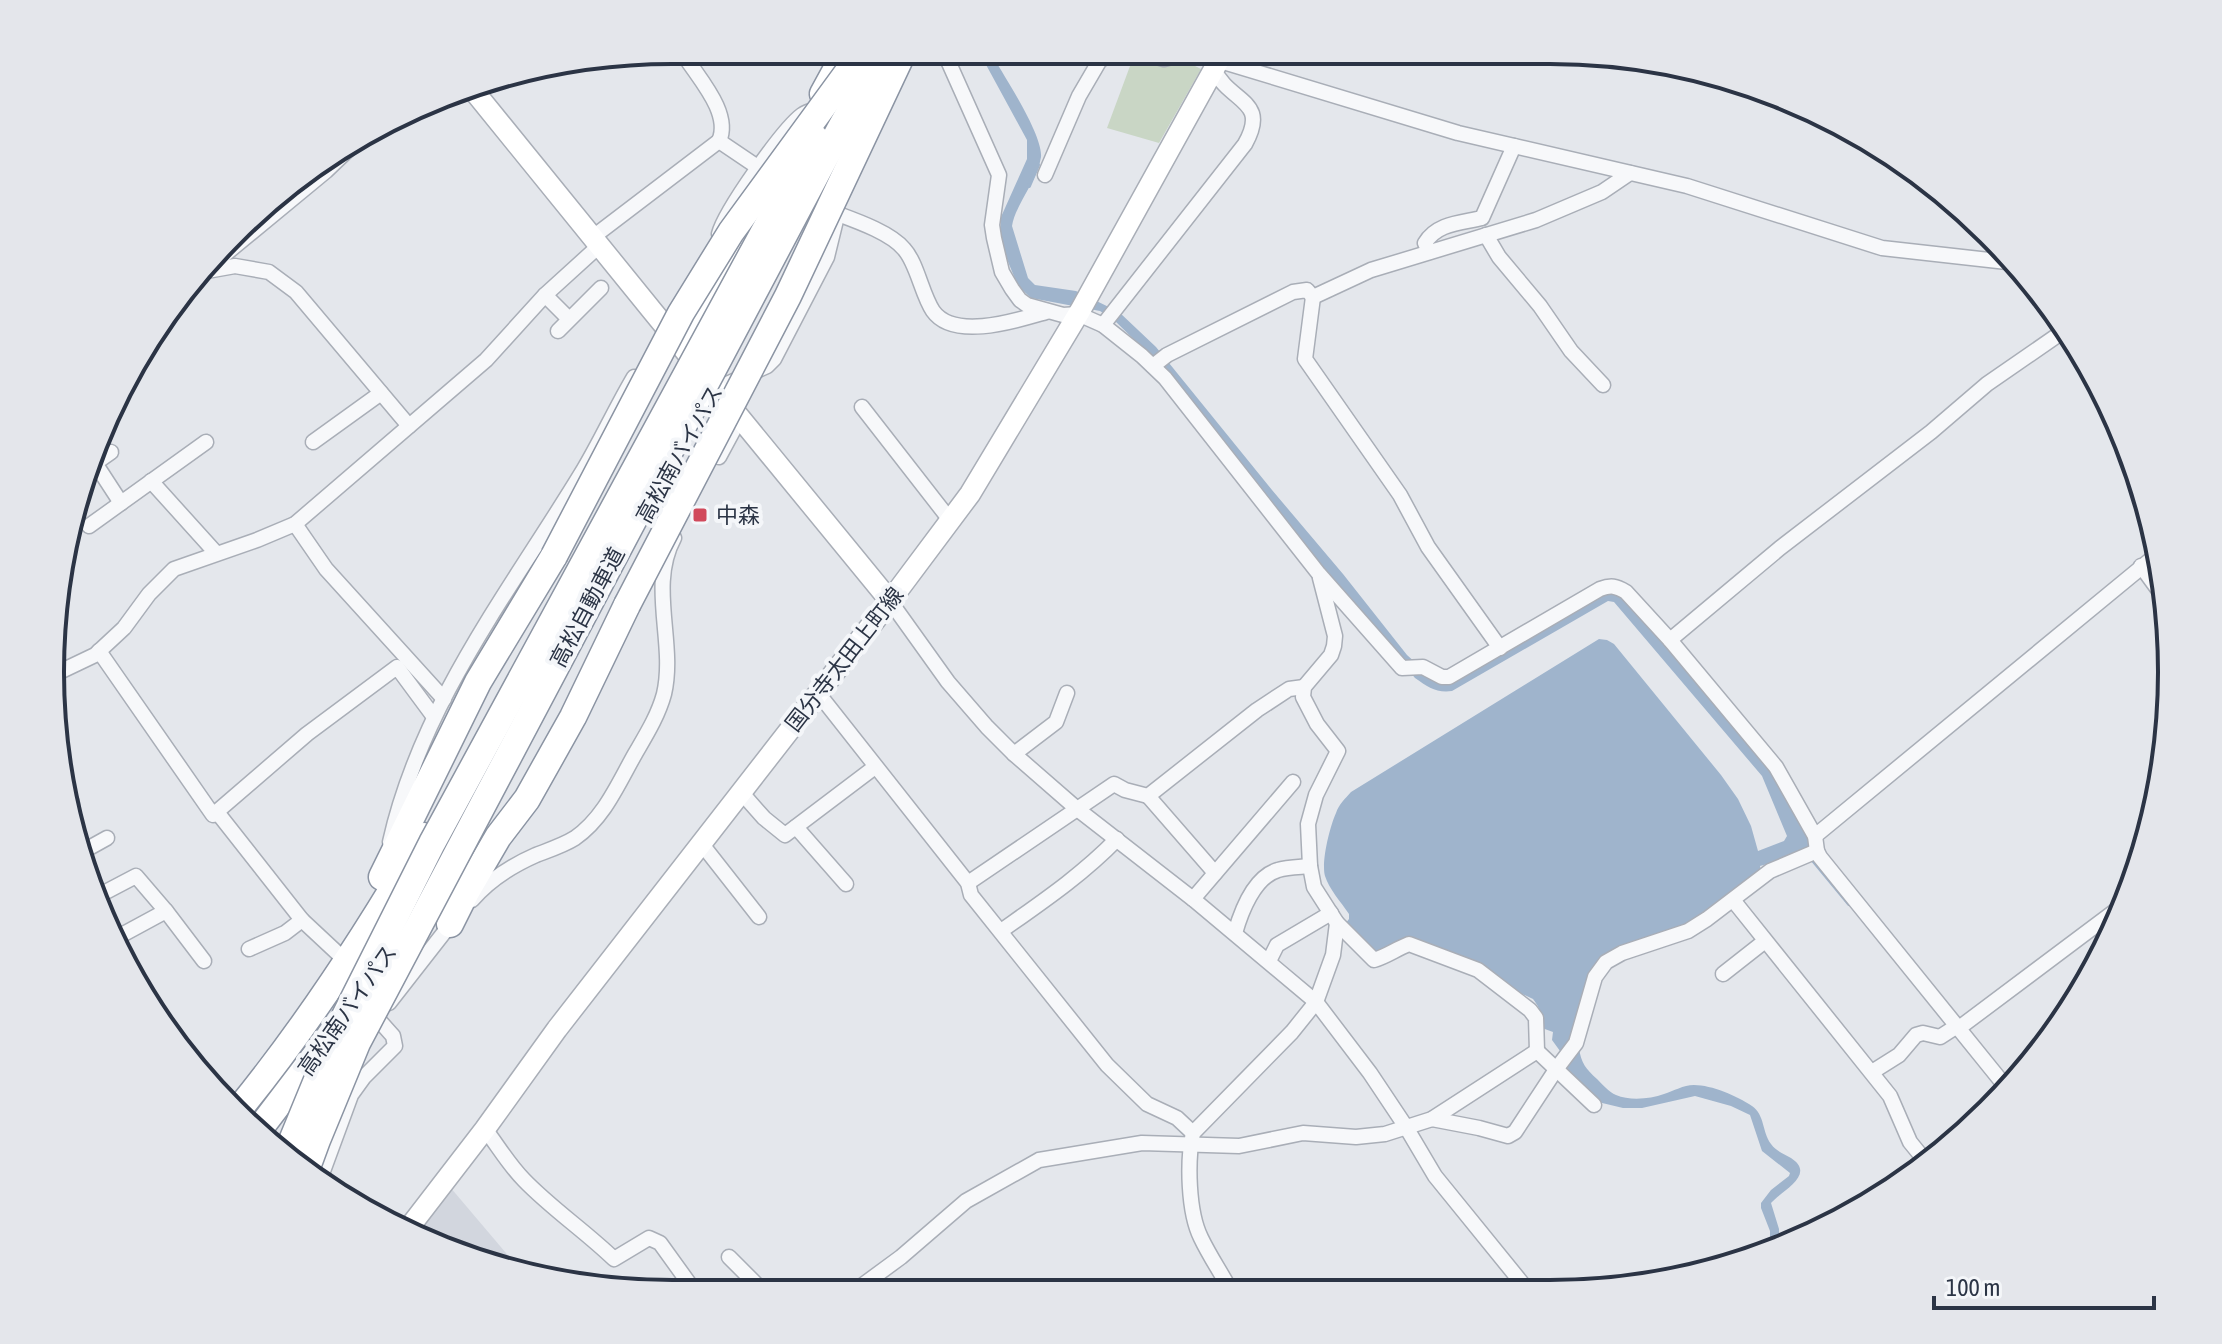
<svg xmlns="http://www.w3.org/2000/svg" width="2222" height="1344" font-family="'Asap Condensed','Noto Sans JP',sans-serif">
	<rect width="100%" height="100%" fill="#e4e7ec"/>
	<!-- built -->
	<path fill="#d2d6de" d="M450,1187L511,1259V1267L509,1268L472,1261L414,1232Z"/>
	<!-- green -->
	<path fill="#c9d6c5" d="M1133,58L1165,65L1189,63L1201,69L1159,143L1107,128Z"/>
	<!-- water -->
	<path fill="#9fb4cc" d="M978,50H989C1002,73 1043,134 1041,157C1038,180 1015,205 1012,226L1028,278L1035,285L1076,291L1119,312L1156,347L1272,490L1343,574L1407,655L1430,676L1439,681L1604,591L1623,595L1774,770L1810,833L1808,849L1792,857L1760,866L1761,871L1700,919L1618,947L1603,957L1579,1048C1581,1063 1586,1069 1597,1079C1602,1084 1609,1092 1616,1095C1630,1101 1650,1099 1664,1094C1674,1091 1683,1085 1694,1085C1712,1085 1737,1096 1752,1106C1765,1115 1762,1132 1771,1144C1776,1151 1784,1154 1791,1158C1817,1175 1781,1191 1771,1203L1779,1229V1248L1770,1252V1231L1761,1208V1203L1771,1190L1789,1176L1790,1173L1762,1151L1750,1115L1731,1106L1695,1096L1642,1108H1623L1598,1102L1564,1068L1568,1062L1552,1040L1553,1032L1542,1028C1542,1017 1541,1009 1533,999L1408,940L1378,953L1372,950L1345,924L1349,919V914C1341,902 1329,889 1325,876C1321,862 1330,826 1336,813C1339,804 1345,799 1351,792L1599,639L1607,640L1614,644L1721,775L1738,799L1751,826L1758,851L1784,841L1787,836L1762,776L1614,602L1608,601L1452,691C1436,693 1428,687 1415,678L1305,548L1160,365L1114,320L1100,311L1031,298L1018,286L1004,252L1000,233L1001,217L1027,159V140Z"/>
	<g fill="none" stroke-linecap="round" stroke-linejoin="round">
		<!-- stream -->
		<g stroke="#9fb4cc" stroke-width="4">
			<path d="M1029,186L1038,165"/>
			<path d="M1811,858L1849,904"/>
		</g>
		<!-- street casing -->
		<g stroke="#a9aeb7" stroke-width="17">
			<g id="street">
				<path d="M689,50L688,61C702,82 731,115 719,141"/>
				<path d="M940,50L949,63L999,175L992,225L994,238L1002,272L1012,289L1020,300L1027,305L1063,315L1078,314L1103,325L1142,356L1165,378L1319,574L1402,668L1423,667L1442,677H1449L1600,589C1611,585 1616,586 1626,592L1670,640L1776,767L1815,836L1817,851L1820,857L2006,1087"/>
				<path d="M1136,51L1164,59L1191,52"/>
				<path d="M1187,51L1458,133L1687,186L1882,248L2016,263"/>
				<path d="M1045,175L1079,96L1100,60L1120,51"/>
				<path d="M838,214C857,221 891,233 904,249C917,263 922,295 933,311C954,341 1018,320 1046,312"/>
				<path d="M719,234C725,211 783,129 802,115C806,112 809,111 814,110"/>
				<path d="M1486,235L1499,257L1540,306L1571,351L1603,385"/>
				<path d="M593,237L719,141L759,168"/>
				<path d="M1429,252L1425,243C1437,223 1461,223 1482,218L1514,146"/>
				<path d="M212,265L326,171L350,148"/>
				<path d="M207,271L235,266L269,272L296,292L409,426"/>
				<path d="M545,295L569,319"/>
				<path d="M1313,297L1305,359L1400,495L1428,547L1500,648"/>
				<path d="M1103,325L1245,144C1270,99 1230,104 1213,68"/>
				<path d="M558,331L601,288"/>
				<path d="M1153,366L1167,355L1293,292L1307,290L1313,297L1371,270L1536,220L1602,192L1630,173"/>
				<path d="M716,389L767,366L774,359L827,257L838,212"/>
				<path d="M862,407L950,520"/>
				<path d="M313,442L381,393"/>
				<path d="M719,457L740,418"/>
				<path d="M95,463L121,503"/>
				<path d="M84,471L111,452"/>
				<path d="M151,481L216,553"/>
				<path d="M295,524L326,569L444,699"/>
				<path d="M89,526L206,442"/>
				<path d="M2141,566L2165,599"/>
				<path d="M1320,578L1335,636L1334,646L1331,655L1304,687L1303,697L1317,724L1338,751L1316,795L1308,824L1310,866L1314,887L1337,923L1374,960C1387,956 1396,949 1409,944L1478,970L1530,1010L1536,1018L1537,1051"/>
				<path d="M890,601L948,682L987,727L1014,754L1076,808L1193,899L1316,1002L1370,1073L1406,1127L1435,1176L1530,1293"/>
				<path d="M1670,640L1780,548L1931,432L1987,384L2068,328"/>
				<path d="M99,651L213,815L307,734L397,667L434,717"/>
				<path d="M51,676L95,655L124,628L149,594L174,569L257,540L295,524L486,360L545,295L600,245"/>
				<path d="M818,693L968,883L971,895L1107,1065L1147,1104L1177,1118L1193,1133"/>
				<path d="M1014,754L1056,722L1067,693"/>
				<path d="M741,792L764,818L785,835L875,767"/>
				<path d="M1148,796L1215,873"/>
				<path d="M71,800L72,804"/>
				<path d="M217,812L302,920L347,962"/>
				<path d="M796,827L846,884"/>
				<path d="M1815,836L2160,552"/>
				<path d="M390,842C421,704 509,592 581,474C600,443 615,409 634,377"/>
				<path d="M701,843L759,917"/>
				<path d="M80,853L107,838"/>
				<path d="M968,883L1114,784L1125,790L1148,796L1257,710L1289,689L1304,687"/>
				<path d="M96,897L136,876L166,911L204,961"/>
				<path d="M1193,899L1293,782"/>
				<path d="M472,900C490,879 511,866 536,855C549,850 564,845 575,838C604,818 618,784 635,754C646,735 658,716 664,694C676,643 648,586 674,538"/>
				<path d="M1733,900L1890,1096L1910,1142L1927,1163"/>
				<path d="M1001,931C1042,902 1082,875 1117,839"/>
				<path d="M1235,933C1241,912 1254,877 1278,870C1287,867 1300,867 1310,866"/>
				<path d="M118,937L166,911"/>
				<path d="M249,949L285,933L302,920"/>
				<path d="M1269,961L1277,945L1331,913"/>
				<path d="M1723,974L1765,941"/>
				<path d="M389,1003L453,921"/>
				<path d="M1959,1028L2127,902"/>
				<path d="M1872,1072L1899,1055L1916,1035L1923,1033L1940,1037L1957,1026"/>
				<path d="M1432,1119L1479,1128L1508,1136L1515,1132L1557,1068L1576,1043L1595,977L1606,962L1622,953L1688,931L1707,919L1770,871L1817,851"/>
				<path d="M485,1129C498,1146 509,1165 524,1180C552,1209 585,1231 614,1259L649,1238L660,1243L696,1293"/>
				<path d="M319,1182L351,1095L364,1077L395,1046L393,1036L377,1018"/>
				<path d="M729,1257L765,1293"/>
				<path d="M852,1293L901,1257L966,1201L1039,1160L1142,1143L1239,1146L1303,1133L1356,1137L1385,1134L1432,1119L1537,1051L1594,1105"/>
				<path d="M1232,1293C1222,1274 1210,1257 1201,1238C1188,1212 1187,1161 1193,1133L1292,1032L1316,1002L1333,955L1337,923"/>
			</g>
		</g>
		<!-- secondary casing -->
		<g stroke="#a9aeb7" stroke-width="23">
			<g id="secondary">
				<path d="M469,85L654,313L890,601"/>
				<path d="M408,1229L485,1129L557,1029L890,601L970,494L1080,311L1224,51"/>
			</g>
		</g>
		<!-- highway casing -->
		<g stroke="#8b94a3" stroke-width="29">
			<g id="highway">
				<path d="M823,94L847,50"/>
				<path d="M694,333L768,195"/>
				<path d="M382,877L478,682L554,556"/>
				<path d="M450,924L466,892L498,837L527,799L573,717L627,605"/>
				<path d="M240,1108C309,1023 369,931 424,836"/>
				<path d="M261,1127L331,1035"/>
			</g>
		</g>
		<!-- street -->
		<use href="#street" stroke="#f7f8fa" stroke-width="14"/>
		<!-- secondary -->
		<use href="#secondary" stroke="#fff" stroke-width="20"/>
		<!-- highway -->
		<use href="#highway" stroke="#fff" stroke-width="26"/>
		<!-- highway-bridge casing -->
		<g stroke="#8b94a3" stroke-width="29" stroke-linecap="butt">
			<g id="highway-bridge">
				<path d="M841,89L863,50"/>
				<path d="M554,556L681,313L731,232L848,72"/>
				<path d="M627,605L788,296L904,50"/>
				<path d="M287,1153L336,1034L432,843L815,138"/>
				<path d="M306,1170L317,1140L357,1043L839,131L884,50"/>
			</g>
		</g>
		<!-- highway-bridge -->
		<use href="#highway-bridge" stroke="#fff" stroke-width="26"/>
	</g>
	<!-- markers -->
	<rect fill="#d1495b" stroke="#f4f6f9" stroke-width="3" x="692" y="507" width="16" height="16" rx="4"/>
	<g text-anchor="middle" dominant-baseline="central" stroke-width="8" stroke-linejoin="round" paint-order="stroke">
		<!-- street labels -->
		<g font-size="22" fill="#2b3445" stroke="#f4f6f9">
			<text transform="translate(679 454) rotate(-61)">高松南バイパス</text>
			<text transform="translate(587 607) rotate(-62)">高松自動車道</text>
			<text transform="translate(844 659) rotate(-52)">国分寺太田上町線</text>
			<text transform="translate(347 1010) rotate(-55)">高松南バイパス</text>
		</g>
		<!-- poi labels -->
		<g font-size="22" fill="#2b3445" stroke="#f4f6f9" text-anchor="start">
			<text x="716" y="515">中森</text>
		</g>
	</g>
	<!-- crop -->
	<path d="M0 0H2222V1344H0ZM672 64H1550A608 608 0 0 1 2158 672V672A608 608 0 0 1 1550 1280H672A608 608 0 0 1 64 672V672A608 608 0 0 1 672 64Z" fill="#e4e6eb" fill-rule="evenodd"/>
	<path fill="none" stroke="#2b3445" stroke-width="4" d="M672 64H1550A608 608 0 0 1 2158 672V672A608 608 0 0 1 1550 1280H672A608 608 0 0 1 64 672V672A608 608 0 0 1 672 64Z"/>
	<!-- scale -->
	<path d="M1934 1296v12h220v-12" fill="none" stroke="#2b3445" stroke-width="4"/>
	<text x="1946" y="1296" font-size="24" fill="#2b3445" stroke="#f4f6f9" stroke-width="6" paint-order="stroke">100 m</text>
</svg>
